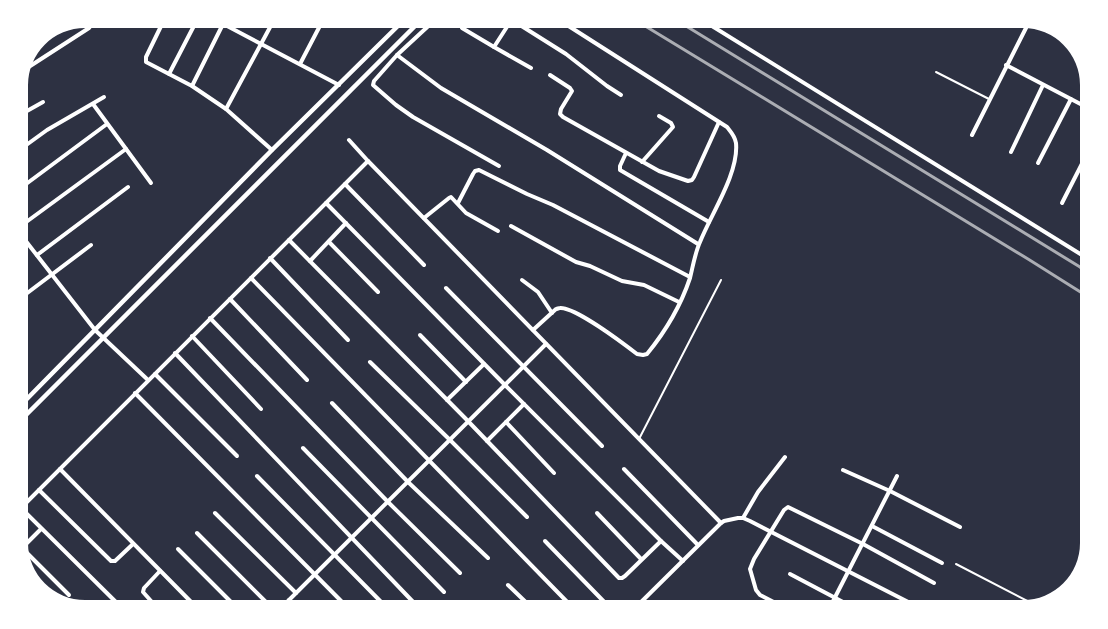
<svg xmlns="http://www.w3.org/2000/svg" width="1108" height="629" font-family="Helvetica,sans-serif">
	<rect width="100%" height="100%" fill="#2d3142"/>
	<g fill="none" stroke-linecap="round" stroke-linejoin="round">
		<!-- service -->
		<g stroke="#fff" stroke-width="2">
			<path d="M936,72L989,99"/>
			<path d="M639,439L721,280"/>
			<path d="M956,564L1039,607"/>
		</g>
		<!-- minor -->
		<g stroke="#fff" stroke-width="4">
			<path d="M165,18L146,57V62L192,86L226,109L272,150"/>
			<path d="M212,18L339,85"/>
			<path d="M437,18L397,55L374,81L373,85L396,105L413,117L499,166"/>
			<path d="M699,18L1090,260"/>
			<path d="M512,19L494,47L531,68"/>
			<path d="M512,20L566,54L607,86L621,95"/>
			<path d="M462,28L494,47"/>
			<path d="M397,55L441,88L547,150L698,244"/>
			<path d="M300,64L324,18"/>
			<path d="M1006,65L1090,109"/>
			<path d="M24,70L89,28L97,18"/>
			<path d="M169,74L198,18"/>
			<path d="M550,75L570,88L572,91L561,109L560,114L563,117L659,171L688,181L692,180L694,177L719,122"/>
			<path d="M192,86L226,18"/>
			<path d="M93,104L151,183"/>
			<path d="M226,109L275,18"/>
			<path d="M18,116L43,102"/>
			<path d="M972,135L1030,20"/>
			<path d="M349,140L368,161L721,523"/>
			<path d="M18,151L47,130L104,97"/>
			<path d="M1011,152L1043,85"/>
			<path d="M626,153L620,166V170L709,222"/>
			<path d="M642,162L673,127L671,123L659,116"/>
			<path d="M1038,163L1071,99"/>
			<path d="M345,184L424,265"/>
			<path d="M18,190L107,124"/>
			<path d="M326,203L505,385L661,541L683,561"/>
			<path d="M458,203L473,174L475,171L479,170L527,194L553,205L690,277"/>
			<path d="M1062,203L1090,148"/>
			<path d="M424,218L449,198L451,197L466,213L498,231"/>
			<path d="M511,226L576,262L590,266L622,281L644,285L679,302"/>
			<path d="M18,228L126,149"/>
			<path d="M18,231L95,330L148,380"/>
			<path d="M289,240L465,418L619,578H622L625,576L661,541"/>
			<path d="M329,242L378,292"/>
			<path d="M37,255L128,187"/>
			<path d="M270,258L348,340"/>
			<path d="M310,261L346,223"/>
			<path d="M251,278L576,611"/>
			<path d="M522,280L538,292L552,313"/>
			<path d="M446,288L602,446"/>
			<path d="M230,299L307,380"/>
			<path d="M18,300L91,245"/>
			<path d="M210,318L388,502L460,573"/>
			<path d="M533,330L556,309C557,309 559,308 560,308C575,307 624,344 637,354L643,355L647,354C665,332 681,305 690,278C693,266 695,253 700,242C711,214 739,173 736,143C735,136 731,132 727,127L556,18"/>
			<path d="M420,335L466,382"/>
			<path d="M192,336L261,409"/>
			<path d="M175,353L417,606"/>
			<path d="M370,362L450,440L527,517"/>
			<path d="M155,374L237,456"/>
			<path d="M135,393L351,611"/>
			<path d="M447,400L484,364"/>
			<path d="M332,403L408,482L488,558"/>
			<path d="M506,422L554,473"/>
			<path d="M487,441L524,404"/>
			<path d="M303,448L444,592"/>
			<path d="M60,469L200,611"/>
			<path d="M624,469L698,545"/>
			<path d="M843,470L890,491L960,527"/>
			<path d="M257,476L390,611"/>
			<path d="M39,490L111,561H115L133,544"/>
			<path d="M21,508L125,611"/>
			<path d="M18,511L368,161"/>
			<path d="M215,513L296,593"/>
			<path d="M597,513L641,559"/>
			<path d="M743,518L758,492L785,457"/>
			<path d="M872,526L942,563"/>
			<path d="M197,533L275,611"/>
			<path d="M545,541L613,611"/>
			<path d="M22,548L69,595"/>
			<path d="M178,549L240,611"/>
			<path d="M19,551L41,529"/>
			<path d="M790,574L860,611"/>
			<path d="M508,585L535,611"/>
			<path d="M289,600L300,611"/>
			<path d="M160,611L143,592L144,588L160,571"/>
			<path d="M278,611L546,344"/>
			<path d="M632,611L721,523L724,521L738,518H743L750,521L920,608L923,611"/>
			<path d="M791,611L760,595L756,590L750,569L754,559L784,510L788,507L863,544L934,583"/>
			<path d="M828,611L897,476"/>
		</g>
		<!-- tertiary -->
		<g stroke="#fff" stroke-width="4.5">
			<path d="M18,408L272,150L406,18"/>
			<path d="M18,423L423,18"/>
		</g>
		<!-- rail -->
		<g stroke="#abadb3" stroke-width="3">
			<path d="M632,18L1028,259L1090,298"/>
			<path d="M673,18L1080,267L1090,275"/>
		</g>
	</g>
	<!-- crop -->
	<path d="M0 0H1108V629H0ZM85 28H1023A57 57 0 0 1 1080 85V543A57 57 0 0 1 1023 600H85A57 57 0 0 1 28 543V85A57 57 0 0 1 85 28Z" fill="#fff" fill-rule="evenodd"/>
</svg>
